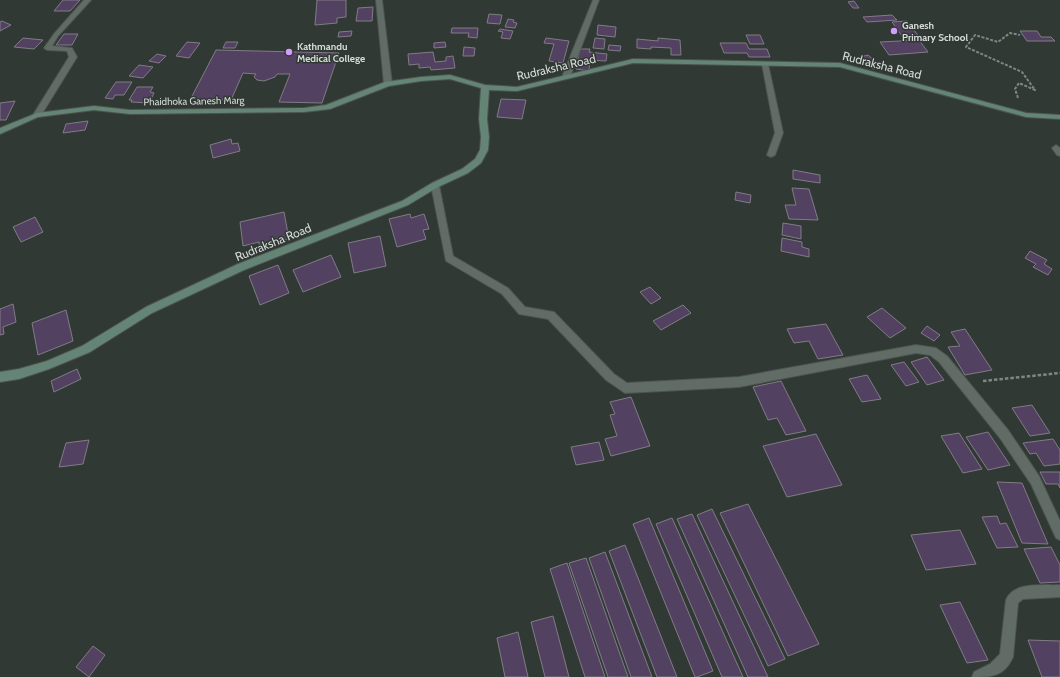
<svg xmlns="http://www.w3.org/2000/svg" width="1060" height="677" font-family="Cabin,sans-serif">
	<rect width="100%" height="100%" fill="#303934"/>
	<!-- building -->
	<g fill="#534162" stroke="#807c85">
		<path d="M63,0H80L70,11H54Z"/>
		<path d="M317,0H346V17L337,18V23L315,25Z"/>
		<path d="M854,1L859,8H853L848,2Z"/>
		<path d="M373,7L372,21H356L358,8Z"/>
		<path d="M489,14L502,15L500,24L487,23Z"/>
		<path d="M892,15L897,20L867,22L863,17Z"/>
		<path d="M508,19L514,20L513,22L517,23L515,28L505,27Z"/>
		<path d="M2,21L11,25L0,31V22Z"/>
		<path d="M907,21L921,39L905,40L892,22Z"/>
		<path d="M598,25L616,27L615,37L597,35Z"/>
		<path d="M452,28H478L477,38L468,37L469,33H451Z"/>
		<path d="M500,29L513,31L510,39L501,38L503,32L498,31Z"/>
		<path d="M352,31L351,36L338,37L339,32Z"/>
		<path d="M1020,31H1037L1041,37H1051L1055,41H1027Z"/>
		<path d="M64,34H78L72,45H56Z"/>
		<path d="M746,35H760L764,44H750Z"/>
		<path d="M23,38L43,40L34,49L14,47Z"/>
		<path d="M546,38L569,41L563,63L549,61L554,44L544,43Z"/>
		<path d="M595,38L605,39L604,49L593,48Z"/>
		<path d="M658,38L680,40L681,55H671V48L651,47V49L637,48V39L658,41Z"/>
		<path d="M919,40L928,52L889,55L880,42Z"/>
		<path d="M187,42L200,43L189,58L176,56Z"/>
		<path d="M226,42H238L235,48H223Z"/>
		<path d="M445,42L446,47L434,48V43Z"/>
		<path d="M720,43H746L749,49H767L770,57H749L747,53H724Z"/>
		<path d="M609,45L621,46L620,51L608,50Z"/>
		<path d="M464,47L475,48L474,56H463Z"/>
		<path d="M580,49H590L589,52L607,54L606,61L590,60L589,71L576,69Z"/>
		<path d="M216,50L339,53L322,103L279,102L290,74H277L275,77L264,81L257,80L254,77L256,74L243,73L231,100H190Z"/>
		<path d="M433,52L435,62L446,61V57L453,56L455,68L431,70L430,67L419,68V64L409,65L408,54Z"/>
		<path d="M157,54L166,56L159,63L149,61Z"/>
		<path d="M868,55L882,67L873,69L860,57Z"/>
		<path d="M139,65L153,67L143,78L129,76Z"/>
		<path d="M116,82H132L124,95H115L113,99L105,98Z"/>
		<path d="M137,87H153L150,92L154,93L149,103L131,102L132,100H129Z"/>
		<path d="M501,99L526,100L522,119L497,117Z"/>
		<path d="M15,101L6,120H0V103Z"/>
		<path d="M88,121L85,130L63,133L66,124Z"/>
		<path d="M231,139L232,144L238,143L240,151L213,158L210,145Z"/>
		<path d="M793,170L820,175V183L793,179Z"/>
		<path d="M792,188L809,189L818,220L789,219L785,205H796Z"/>
		<path d="M736,192L751,195L750,203L735,200Z"/>
		<path d="M284,212L289,239L259,246V242L243,246L240,222Z"/>
		<path d="M410,214L411,218L424,214L429,229L423,230L426,239L397,247L389,219Z"/>
		<path d="M35,217L43,232L21,242L13,227Z"/>
		<path d="M783,223L801,226V239L782,235Z"/>
		<path d="M380,236L386,266L354,273L348,243Z"/>
		<path d="M782,238L802,242V247L809,249V257L781,251Z"/>
		<path d="M1030,251L1047,260L1044,264L1052,269L1048,275L1033,267L1036,264L1025,258Z"/>
		<path d="M331,255L341,277L303,292L293,270Z"/>
		<path d="M278,265L289,293L260,305L249,276Z"/>
		<path d="M650,287L661,298L651,304L640,292Z"/>
		<path d="M13,304L16,322L3,327L4,334L0,335V309Z"/>
		<path d="M683,305L691,313L661,330L653,321Z"/>
		<path d="M882,308L906,328L890,338L867,317Z"/>
		<path d="M66,310L73,341L38,355L32,323Z"/>
		<path d="M826,324L843,355L818,359L809,341L794,343L787,329Z"/>
		<path d="M927,326L940,335L934,341L921,333Z"/>
		<path d="M965,329L992,370L965,375L948,347L960,346L951,332Z"/>
		<path d="M927,357L944,380L927,385L911,362Z"/>
		<path d="M904,362L919,382L906,386L891,365Z"/>
		<path d="M77,369L81,379L54,392L51,381Z"/>
		<path d="M867,375L881,399L862,402L849,379Z"/>
		<path d="M781,381L806,431L786,435L777,418L768,420L753,387Z"/>
		<path d="M631,397L650,446L611,456L605,439L617,436L610,415L615,414L610,402Z"/>
		<path d="M1032,405L1050,433L1030,436L1012,408Z"/>
		<path d="M988,432L1010,465L988,470L966,437Z"/>
		<path d="M959,433L982,469L963,473L941,436Z"/>
		<path d="M816,434L842,485L787,497L763,446Z"/>
		<path d="M1053,439L1060,450V464L1044,466L1036,453L1030,454L1023,443Z"/>
		<path d="M89,440L83,464L59,467L66,443Z"/>
		<path d="M599,442L604,460L576,465L571,447Z"/>
		<path d="M1040,472H1060V488L1058,484H1046Z"/>
		<path d="M997,482L1022,483L1048,544L1022,543Z"/>
		<path d="M748,504L819,644L788,656L720,513Z"/>
		<path d="M712,509L785,659L768,666L697,515Z"/>
		<path d="M692,514L768,677H748L677,519Z"/>
		<path d="M997,516L1000,524L1006,523L1018,547L997,548L982,517Z"/>
		<path d="M649,518L713,671L697,677H695L633,524Z"/>
		<path d="M672,518L743,677H722L656,524Z"/>
		<path d="M960,530L976,564L926,570L911,535Z"/>
		<path d="M625,545L677,677H657L609,551Z"/>
		<path d="M1051,547L1060,565V582L1040,583L1024,549Z"/>
		<path d="M605,552L652,677H631L589,558Z"/>
		<path d="M586,558L628,677H608L569,563Z"/>
		<path d="M567,563L605,677H585L550,569Z"/>
		<path d="M960,602L988,660L967,663L940,605Z"/>
		<path d="M553,616L569,677H545L531,622Z"/>
		<path d="M518,632L528,677H505L497,638Z"/>
		<path d="M1028,640L1060,641V677H1042Z"/>
		<path d="M93,646L105,655L89,677L76,667Z"/>
	</g>
	<g fill="none" stroke-linecap="round" stroke-linejoin="round">
		<!-- lane casing -->
		<g stroke="#4d5450" stroke-width="2">
			<path id="lane" d="M765,62L768,64L783,133L775,155L771,157L767,155L775,133L762,64Z"/>
		</g>
		<!-- street casing -->
		<g stroke="#4d5450" stroke-width="2">
			<g id="street">
				<path d="M84,0H91L58,36L52,46L72,48L77,57L40,117H34L33,115L69,57L67,51L47,50L44,48L54,34Z"/>
				<path d="M376,0H382L392,84L388,86L384,84Z"/>
				<path d="M593,0H599L570,77L566,79H563L562,77Z"/>
				<path d="M1056,145L1060,148V156L1057,155L1052,148Z"/>
				<path d="M435,182L439,185L453,256L508,288L525,307L554,312L614,374L627,383L739,377L916,345L936,348L947,356L1008,430L1039,476L1060,521V540L1056,538L1031,484L1000,438L939,362L930,355L916,353L739,387L625,393L606,380L548,319L519,314L502,294L446,261L431,185Z"/>
				<path d="M1060,585V597L1023,599L1018,603L1013,657C1004,677 991,677 972,677L974,672L990,664L1000,654L1006,600C1014,581 1043,586 1060,585Z"/>
			</g>
		</g>
		<!-- secondary casing -->
		<g stroke="#4d5450" stroke-width="2">
			<path id="secondary" d="M633,59L840,63L1026,113L1060,115V119L1026,117L840,67L633,63L517,91L489,90L487,119L489,137L488,150L481,163L468,173L438,187L408,205L244,270L152,313L90,352L49,369L19,379L0,382V372L19,369L47,361L82,346L146,307L238,264L402,201L432,183L462,169L475,159L480,150L481,137L479,119L481,88L450,79L421,81L389,86L330,109L304,112L130,114L94,110L38,117L0,134V128L37,113L94,106L130,110L304,108L326,105L385,82L421,77L450,75L485,85L517,87Z"/>
		</g>
		<!-- path-far1 -->
		<path stroke="#808783" stroke-width="2" stroke-dasharray="3 1.5" stroke-linecap="butt" d="M1018,98L1015,89L1019,83L1035,90L1022,72L966,47L975,35L998,42L1010,33L1020,35"/>
		<!-- path -->
		<path stroke="#808783" stroke-width="2.5" stroke-dasharray="3.5 2" stroke-linecap="butt" d="M983,381L1060,373"/>
		<!-- lane -->
		<use href="#lane" fill="#626c67" fill-rule="evenodd"/>
		<!-- street -->
		<use href="#street" fill="#626c67" fill-rule="evenodd"/>
		<!-- secondary -->
		<use href="#secondary" fill="#648575" fill-rule="evenodd"/>
	</g>
	<!-- markers -->
	<g fill="#d19dfe" stroke="#303934" stroke-width="1.5">
		<circle cx="894" cy="31" r="4"/>
		<circle cx="289" cy="52" r="4"/>
	</g>
	<g text-anchor="middle" dominant-baseline="central" stroke-width="3" stroke-linejoin="round" paint-order="stroke">
		<!-- far-poi labels -->
		<g font-size="10" font-weight="bold" fill="#d5dad7" stroke="#303934" text-anchor="start">
			<text x="902" y="25">Ganesh<tspan x="902" dy="12">Primary School</tspan></text>
			<text x="297" y="46">Kathmandu<tspan x="297" dy="12">Medical College</tspan></text>
		</g>
		<!-- far-street labels -->
		<g font-size="10" fill="#d5dad7" stroke="#303934">
			<text transform="translate(194 101) rotate(-1)">Phaidhoka Ganesh Marg</text>
		</g>
		<!-- street labels -->
		<g font-size="12" fill="#d5dad7" stroke="#303934">
			<text transform="translate(882 65) rotate(14)">Rudraksha Road</text>
			<text transform="translate(556 67) rotate(-13)">Rudraksha Road</text>
			<text transform="translate(273 242) rotate(-22)">Rudraksha Road</text>
		</g>
	</g>
</svg>
